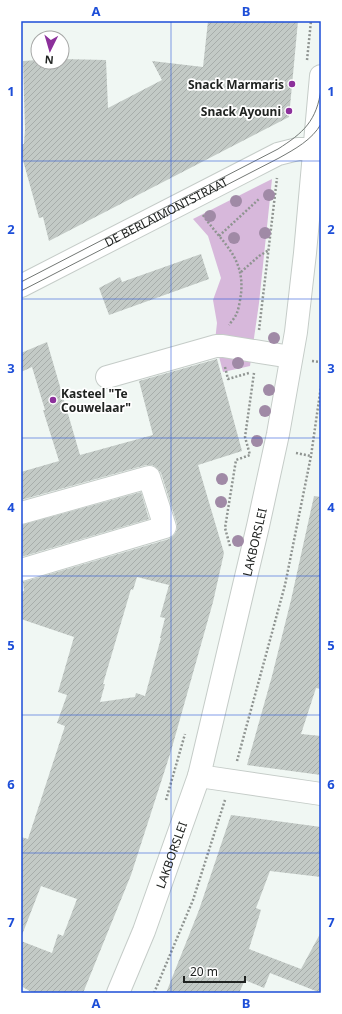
<svg xmlns="http://www.w3.org/2000/svg" width="342" height="1014" font-family="'Noto Sans',sans-serif">
	<defs>
		<pattern id="building-hatch" width="6" height="6" patternUnits="userSpaceOnUse"><rect width="6" height="6" fill="#c3cac6"/><path d="M-1 1l2-2M0 6l6-6M5 7l2-2" fill="none" stroke="#a7adaa"/></pattern>
	</defs>
	<rect width="100%" height="100%" fill="#f0f7f3"/>
	<!-- green -->
	<path fill="#d7b8db" d="M272,179L259,303L250,366L223,372L215,341L217,323L213,300L221,278L208,236L193,219Z"/>
	<!-- building -->
	<g fill="url(#building-hatch)" fill-rule="evenodd">
		<path d="M208,21H298L289,117L49,241L43,217L39,218L21,153V145L24,144L25,129L23,61L38,60V62H62V59L106,60L108,108L162,80L152,61L203,67Z"/>
		<path d="M201,254L209,279L109,315L99,288L120,277L122,282Z"/>
		<path d="M47,342L80,455L153,435L139,381L217,359L242,451L198,465L224,553L213,602L171,751L131,875L83,993H33L21,986V941L52,953L58,934L63,936L77,899L41,886L22,935H21V837L28,839L65,726L57,723L67,695L58,692L74,637L21,619V592L24,591L23,582L169,539L174,535L177,530V524L161,473L157,468L152,465H146L21,500V472L59,461L43,410H45L32,367L21,372V353ZM137,577L169,585L160,617L165,618L160,638H161L145,696L136,693L135,697L100,702L105,684H103L131,589L133,590Z"/>
		<path d="M141,492L149,519L21,557V525Z"/>
		<path d="M314,496L321,497V689L316,688L301,734L321,736V775L247,765L272,676L291,600Z"/>
		<path d="M231,815L321,827V877L270,871L256,908L261,910L249,949L301,969L321,932V993L270,973L264,988L245,980L239,993H166L199,910Z"/>
	</g>
	<g fill="none" stroke-linecap="round" stroke-linejoin="round">
		<!-- minor casing -->
		<g stroke="#c5ccc8" stroke-width="24">
			<g id="minor">
				<path id="s1" d="M21,286L278,154L298,149H314"/>
				<path d="M107,377L216,346H223L291,357"/>
				<path d="M21,513L149,477L165,527L21,570"/>
				<path d="M199,776L321,794"/>
				<path id="s2" d="M118,993L144,931L199,776L258,526L278,434L296,332L305,253L321,76"/>
			</g>
		</g>
		<!-- path -->
		<g stroke="#8f9491" stroke-width="2.5" stroke-dasharray="2 2" stroke-linecap="butt">
			<path d="M307,60L311,21"/>
			<path d="M203,215C222,243 245,257 241,294C240,300 239,309 236,315C234,319 231,322 229,325"/>
			<path d="M219,236L259,199"/>
			<path d="M241,272L259,256L269,250"/>
			<path d="M259,330L277,178"/>
			<path d="M312,361L321,362"/>
			<path d="M225,367L228,379L249,373"/>
			<path d="M296,453L311,456"/>
			<path d="M230,546L225,528L236,460L250,455L245,437L254,373"/>
			<path d="M237,761L285,585L311,456L321,386"/>
			<path d="M166,800L185,734"/>
			<path d="M154,993L193,900L225,800"/>
		</g>
		<!-- minor -->
		<use href="#minor" stroke="#fff" stroke-width="22"/>
		<!-- tram -->
		<g stroke="#727774" stroke-width="1">
			<path d="M21,282L278,149C303,133 317,121 321,89"/>
			<path d="M21,291L279,158C295,149 312,140 321,124"/>
		</g>
	</g>
	<!-- trees -->
	<g fill="#a08aa6">
		<circle cx="269" cy="195" r="6"/>
		<circle cx="236" cy="201" r="6"/>
		<circle cx="210" cy="216" r="6"/>
		<circle cx="265" cy="233" r="6"/>
		<circle cx="234" cy="238" r="6"/>
		<circle cx="274" cy="338" r="6"/>
		<circle cx="238" cy="363" r="6"/>
		<circle cx="269" cy="390" r="6"/>
		<circle cx="265" cy="411" r="6"/>
		<circle cx="257" cy="441" r="6"/>
		<circle cx="222" cy="479" r="6"/>
		<circle cx="221" cy="502" r="6"/>
		<circle cx="238" cy="541" r="6"/>
	</g>
	<!-- grid -->
	<path fill="none" stroke="#1d4ed8" stroke-width="1" stroke-opacity="0.55" d="M171,21V993M21,161H321M21,299H321M21,438H321M21,576H321M21,715H321M21,853H321"/>
	<!-- markers -->
	<g fill="#8c309b" stroke="#fff" stroke-width="1.5">
		<circle cx="292" cy="84" r="4"/>
		<circle cx="289" cy="111" r="4"/>
		<circle cx="53" cy="400" r="4"/>
	</g>
	<g text-anchor="middle" dominant-baseline="central" stroke-width="3.5" stroke-linejoin="round" paint-order="stroke">
		<!-- poi labels -->
		<g font-size="12" font-weight="bold" fill="#202321" stroke="#fff" text-anchor="end">
			<text x="284" y="84">Snack Marmaris</text>
			<text x="281" y="111">Snack Ayouni</text>
			<text x="61" y="393" text-anchor="start">Kasteel "Te<tspan x="61" dy="14">Couwelaar"</tspan></text>
		</g>
		<!-- street labels -->
		<g font-size="12" fill="#202321" stroke="#fff">
			<text stroke="none"><textPath href="#s1" startOffset="163">DE BERLAIMONTSTRAAT</textPath></text>
			<text stroke="none"><textPath href="#s2" startOffset="472">LAKBORSLEI</textPath></text>
			<text stroke="none"><textPath href="#s2" startOffset="148">LAKBORSLEI</textPath></text>
		</g>
	</g>
	<!-- border -->
	<rect width="342" height="1014" fill="none" stroke="#ffffff" stroke-width="44"/>
	<!-- north arrow -->
	<g transform="translate(50 50) rotate(185)"><circle r="19" fill="#ffffff" stroke="#a6a7a6"/>
	<path d="M0-3L7 15L0 10L-7 15Z" fill="#8c309b"/>
	<text y="-6" font-size="11" font-weight="bold" text-anchor="middle" fill="#202321">N</text>
	</g>
	<!-- scale -->
	<path d="M184 976v6h61v-6" fill="none" stroke="#202321" stroke-width="2"/>
	<text x="190" y="976" font-size="12" fill="#202321" stroke="#ffffff" stroke-width="3" paint-order="stroke">20 m</text>
	<rect x="22" y="22" width="298" height="970" fill="none" stroke="#1d4ed8" stroke-width="1.5"/>
	<g font-size="13" text-anchor="middle" font-weight="bold" fill="#1d4ed8">
		<text x="96" y="16">A</text>
		<text x="246" y="16">B</text>
		<text x="11" y="96">1</text>
		<text x="331" y="96">1</text>
		<text x="11" y="234">2</text>
		<text x="331" y="234">2</text>
		<text x="11" y="373">3</text>
		<text x="331" y="373">3</text>
		<text x="11" y="512">4</text>
		<text x="331" y="512">4</text>
		<text x="11" y="650">5</text>
		<text x="331" y="650">5</text>
		<text x="11" y="789">6</text>
		<text x="331" y="789">6</text>
		<text x="11" y="927">7</text>
		<text x="331" y="927">7</text>
		<text x="96" y="1008">A</text>
		<text x="246" y="1008">B</text>
	</g>
</svg>
